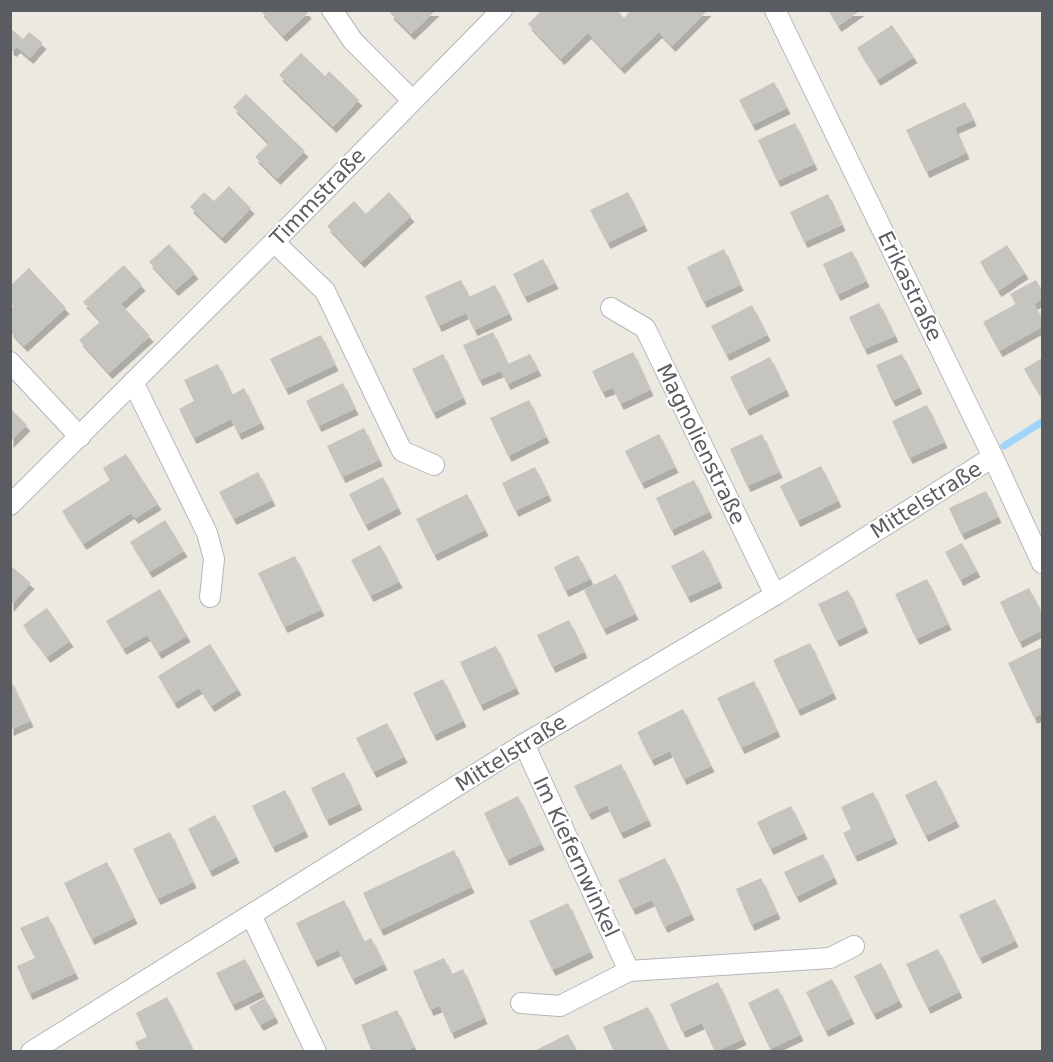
<svg xmlns="http://www.w3.org/2000/svg" width="1053" height="1062" font-family="'DejaVu Sans',sans-serif">
	<defs>
		<filter id="shadow"><feDropShadow dx="3.5" dy="6" stdDeviation="0" flood-color="#0004"/></filter>
	</defs>
	<rect width="100%" height="100%" fill="#ece9e1"/>
	<g fill="none" stroke-linecap="round" stroke-linejoin="round">
		<!-- stream -->
		<path stroke="#a2d3fa" stroke-width="7" d="M1004,446L1042,422"/>
	</g>
	<!-- building -->
	<g fill="#c6c4be" filter="url(#shadow)">
		<path d="M260,10H306L308,13L283,36Z"/>
		<path d="M393,10H436L411,34L390,13Z"/>
		<path d="M542,10H617L624,18L631,10H708L672,46L659,32L621,68L588,33L561,59L528,24Z"/>
		<path d="M828,10H861L838,26Z"/>
		<path d="M892,25L914,57L877,80L857,48Z"/>
		<path d="M10,28L23,39L29,32L43,43L30,58L17,47L13,51L10,49Z"/>
		<path d="M301,53L325,76L329,71L359,100L333,127L279,75Z"/>
		<path d="M774,82L787,108L752,125L739,100Z"/>
		<path d="M246,94L305,151L277,179L255,157L269,143L233,107Z"/>
		<path d="M965,102L973,120L955,128L966,153L926,172L906,130Z"/>
		<path d="M795,123L814,164L777,181L758,140Z"/>
		<path d="M229,186L251,208L222,238L190,207L204,192L214,201Z"/>
		<path d="M389,192L411,216L361,262L327,226L354,201L366,214Z"/>
		<path d="M628,192L644,225L607,243L590,210Z"/>
		<path d="M828,194L842,225L804,242L790,212Z"/>
		<path d="M169,244L195,273L175,290L149,262Z"/>
		<path d="M1007,245L1025,273L998,291L980,262Z"/>
		<path d="M724,249L740,285L703,302L687,267Z"/>
		<path d="M852,251L866,281L837,295L823,264Z"/>
		<path d="M543,259L555,283L524,297L513,274Z"/>
		<path d="M124,265L142,285L121,304L150,336L109,373L79,340L101,321L83,302Z"/>
		<path d="M29,268L66,308L24,346L10,331V310L14,306L10,303V286Z"/>
		<path d="M461,280L469,297L495,285L509,314L474,330L466,313L438,326L425,296Z"/>
		<path d="M1036,280L1042,290V299L1034,304L1042,319V327L999,351L983,322L1016,304L1010,294Z"/>
		<path d="M879,303L895,336L864,349L849,317Z"/>
		<path d="M752,305L767,335L726,355L711,326Z"/>
		<path d="M493,332L508,364L530,354L538,370L507,384L501,371L479,380L463,345Z"/>
		<path d="M321,335L335,365L285,389L270,359Z"/>
		<path d="M633,352L650,390L620,404L613,388L602,392L592,371Z"/>
		<path d="M443,354L463,398L433,413L412,369Z"/>
		<path d="M902,354L919,388L892,401L876,365Z"/>
		<path d="M770,357L786,390L746,410L730,377Z"/>
		<path d="M1042,358V399L1024,369Z"/>
		<path d="M218,364L232,395L244,388L261,423L238,434L231,419L193,438L179,409L194,401L184,380Z"/>
		<path d="M343,383L355,409L318,426L306,401Z"/>
		<path d="M529,400L546,437L508,456L490,418Z"/>
		<path d="M927,405L944,442L909,458L892,421Z"/>
		<path d="M10,408L27,425L10,442Z"/>
		<path d="M364,428L379,460L342,477L327,446Z"/>
		<path d="M659,434L675,467L641,483L625,451Z"/>
		<path d="M762,434L779,472L747,486L730,449Z"/>
		<path d="M126,454L158,504L135,518L131,513L83,544L62,511L110,480L103,468Z"/>
		<path d="M821,466L838,501L797,521L780,486Z"/>
		<path d="M535,467L548,495L515,511L502,483Z"/>
		<path d="M258,472L272,500L233,519L219,492Z"/>
		<path d="M383,477L398,508L365,525L349,494Z"/>
		<path d="M694,480L709,512L671,530L656,498Z"/>
		<path d="M986,491L998,517L961,534L949,508Z"/>
		<path d="M467,494L485,530L434,555L416,519Z"/>
		<path d="M165,520L184,551L149,572L130,542Z"/>
		<path d="M962,543L977,571L960,580L945,552Z"/>
		<path d="M380,545L399,582L370,596L351,560Z"/>
		<path d="M704,550L719,582L687,597L671,566Z"/>
		<path d="M578,555L590,579L565,591L554,567Z"/>
		<path d="M295,556L321,610L284,627L258,573Z"/>
		<path d="M10,565L31,583L10,606Z"/>
		<path d="M616,574L635,614L603,629L584,590Z"/>
		<path d="M927,579L948,624L916,639L895,594Z"/>
		<path d="M1029,588L1042,614V630L1019,642L1000,602Z"/>
		<path d="M160,589L187,636L158,653L147,635L123,649L106,621Z"/>
		<path d="M848,590L865,627L836,641L818,604Z"/>
		<path d="M47,608L70,641L47,657L23,625Z"/>
		<path d="M569,620L584,652L552,667L537,635Z"/>
		<path d="M810,643L833,693L797,710L773,660Z"/>
		<path d="M210,644L238,689L211,706L199,688L174,703L158,676Z"/>
		<path d="M496,646L516,688L480,705L460,662Z"/>
		<path d="M1041,647L1042,650V713L1034,718L1008,663Z"/>
		<path d="M10,679L30,721L10,730Z"/>
		<path d="M443,679L463,721L433,735L413,693Z"/>
		<path d="M754,681L777,731L741,748L717,698Z"/>
		<path d="M683,709L711,766L683,779L670,751L651,760L637,732Z"/>
		<path d="M387,723L404,757L373,772L356,738Z"/>
		<path d="M621,764L648,820L620,833L607,805L588,814L574,786Z"/>
		<path d="M344,772L359,804L326,820L311,788Z"/>
		<path d="M936,780L956,821L925,836L905,795Z"/>
		<path d="M285,790L305,831L272,847L252,806Z"/>
		<path d="M873,792L894,838L854,856L843,833L851,829L841,807Z"/>
		<path d="M518,796L541,844L506,860L484,813Z"/>
		<path d="M791,806L804,833L770,849L757,822Z"/>
		<path d="M215,815L236,857L209,871L188,829Z"/>
		<path d="M170,832L193,882L157,899L133,849Z"/>
		<path d="M454,850L471,887L380,930L363,893Z"/>
		<path d="M823,854L834,878L796,897L784,872Z"/>
		<path d="M665,858L691,914L664,927L652,900L632,909L618,880Z"/>
		<path d="M107,862L134,918L91,939L64,883Z"/>
		<path d="M761,878L777,913L751,925L736,889Z"/>
		<path d="M995,899L1015,941L979,958L959,915Z"/>
		<path d="M344,900L364,942L371,938L384,964L352,979L338,950L314,961L296,923Z"/>
		<path d="M568,903L590,952L552,970L529,921Z"/>
		<path d="M48,916L75,973L29,994L17,966L35,958L20,928Z"/>
		<path d="M938,949L959,992L927,1008L906,964Z"/>
		<path d="M444,958L452,974L463,969L484,1018L451,1033L440,1006L430,1010L413,971Z"/>
		<path d="M245,959L261,991L232,1005L216,973Z"/>
		<path d="M881,963L899,1001L873,1014L854,976Z"/>
		<path d="M832,979L851,1018L825,1031L806,992Z"/>
		<path d="M718,982L743,1039L715,1052L702,1023L682,1032L670,1004Z"/>
		<path d="M778,988L800,1035L770,1049L748,1003Z"/>
		<path d="M167,997L194,1052H140L135,1042L147,1037L136,1013Z"/>
		<path d="M265,998L275,1017L260,1025L249,1007Z"/>
		<path d="M648,1007L669,1052H614L603,1027Z"/>
		<path d="M397,1010L414,1047L404,1052H372L361,1025Z"/>
		<path d="M568,1034L577,1052H532Z"/>
	</g>
	<g fill="none" stroke-linecap="round" stroke-linejoin="round">
		<!-- minor casing -->
		<g stroke="#b3b7bb" stroke-width="22">
			<g id="minor">
				<path d="M332,10L353,41L412,100"/>
				<path d="M775,10L993,457L1042,563"/>
				<path d="M274,242L325,291L402,451L434,465"/>
				<path d="M611,308L645,328L775,595"/>
				<path d="M10,362L80,437"/>
				<path d="M133,382L207,533L214,559L210,597"/>
				<path d="M10,505L274,242L502,10"/>
				<path d="M251,915L316,1052"/>
				<path d="M629,971L830,958L854,946"/>
				<path d="M521,1003L560,1006L629,971L524,744"/>
				<path d="M31,1052L524,744L775,595L993,457"/>
			</g>
		</g>
		<!-- minor -->
		<use href="#minor" stroke="#fff" stroke-width="20"/>
	</g>
	<g text-anchor="middle" dominant-baseline="central" stroke-width="4.5" stroke-linejoin="round" paint-order="stroke">
		<!-- street labels -->
		<g font-size="21" fill="#595d61" stroke="#fff">
			<text transform="translate(318 197) rotate(-46)">Timmstraße</text>
			<text transform="translate(910 286) rotate(64)">Erikastraße</text>
			<text transform="translate(701 444) rotate(64)">Magnolienstraße</text>
			<text transform="translate(926 500) rotate(-32)">Mittelstraße</text>
			<text transform="translate(511 753) rotate(-32)">Mittelstraße</text>
			<text transform="translate(576 857) rotate(65)">Im Kiefernwinkel</text>
		</g>
	</g>
	<!-- border -->
	<rect width="1053" height="1062" fill="none" stroke="#595d61" stroke-width="24"/>
</svg>
